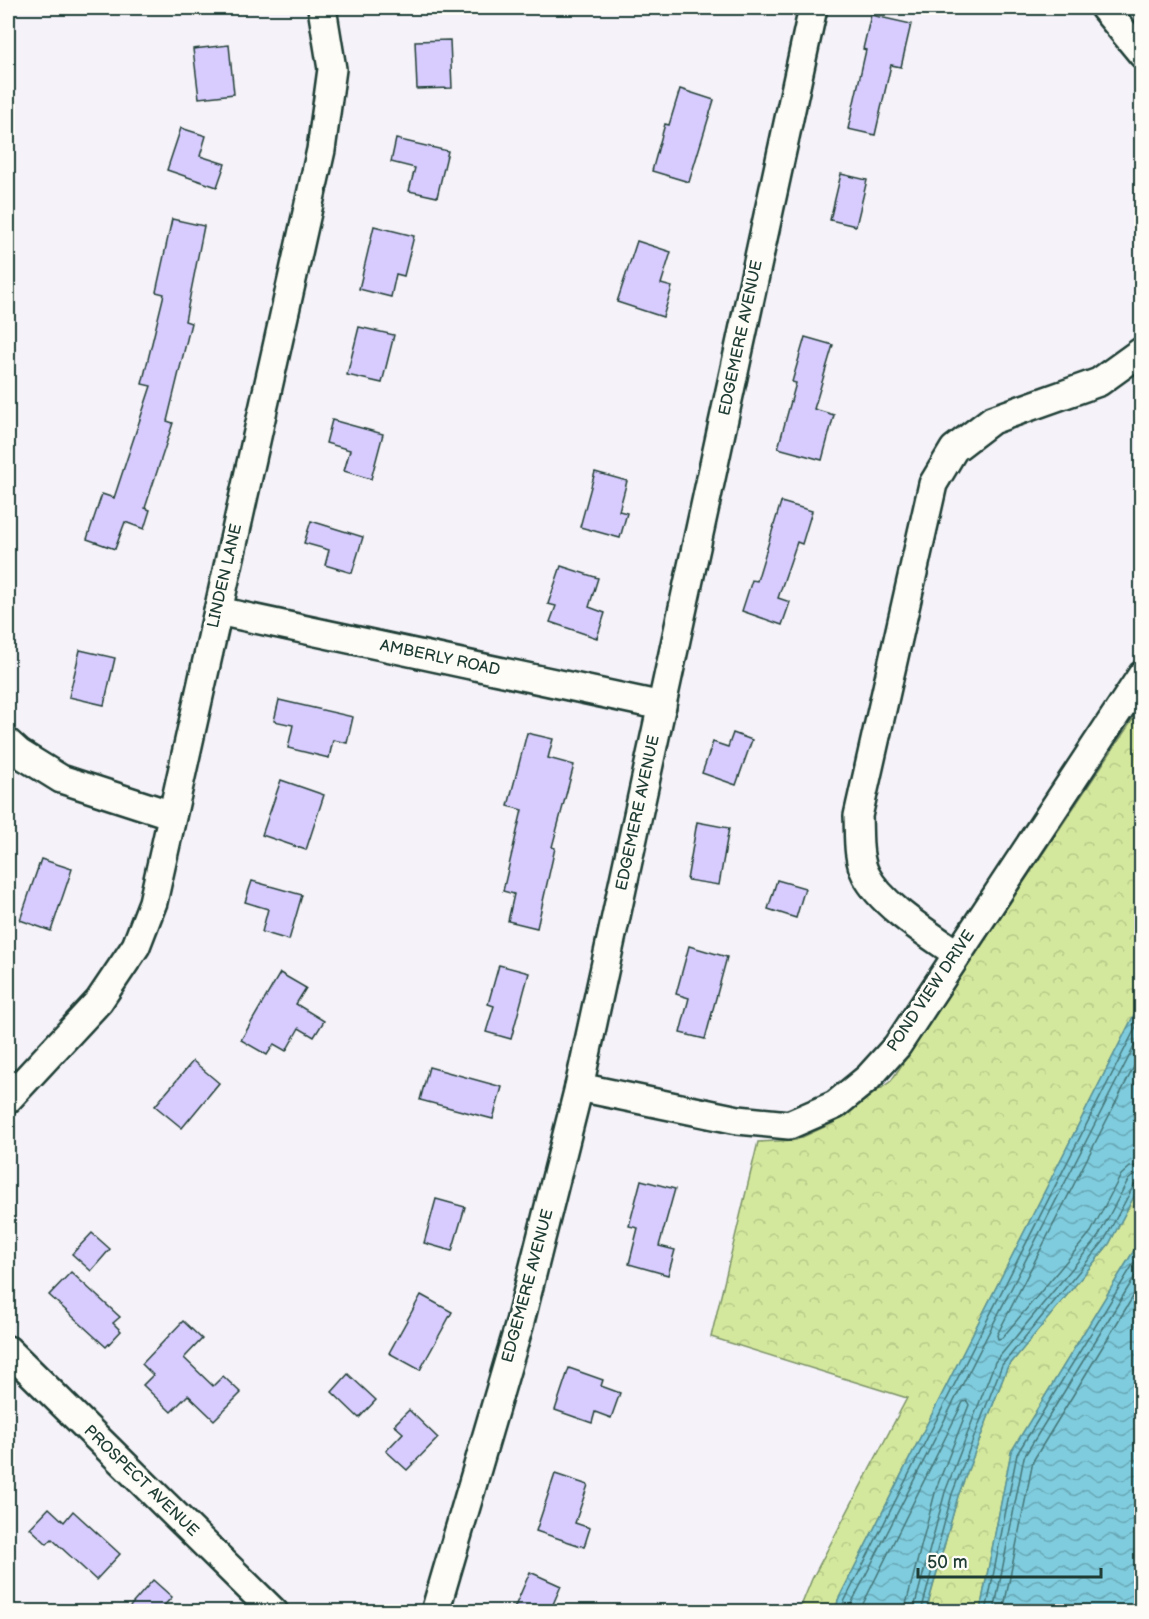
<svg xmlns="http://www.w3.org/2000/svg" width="1149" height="1619" font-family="'Balsamiq Sans',sans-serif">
	<defs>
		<pattern id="park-crowns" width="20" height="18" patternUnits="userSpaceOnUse" patternTransform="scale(1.5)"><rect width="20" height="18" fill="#d4e89d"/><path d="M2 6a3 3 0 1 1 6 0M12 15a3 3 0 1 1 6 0" fill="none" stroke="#b6c888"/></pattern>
		<pattern id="water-waves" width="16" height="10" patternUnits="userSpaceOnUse" patternTransform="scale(1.5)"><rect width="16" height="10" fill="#7fccde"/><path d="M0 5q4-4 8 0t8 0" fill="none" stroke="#67a7b5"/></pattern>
	</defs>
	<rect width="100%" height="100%" fill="#f6f2f9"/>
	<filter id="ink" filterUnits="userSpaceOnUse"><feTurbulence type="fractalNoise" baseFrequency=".0167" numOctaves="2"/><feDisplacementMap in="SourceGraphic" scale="12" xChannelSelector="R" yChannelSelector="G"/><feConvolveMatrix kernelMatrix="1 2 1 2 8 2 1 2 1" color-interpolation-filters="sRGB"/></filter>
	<g filter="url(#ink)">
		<!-- park -->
		<g fill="url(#park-crowns)" stroke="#7a9268" stroke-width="1.5">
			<path d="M1141,707V1001L838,1600L836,1611H799L812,1579L907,1398L711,1337L758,1142L796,1140L835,1122L891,1081Z"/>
			<path d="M1141,1183V1239L1011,1452L980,1611L926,1612L958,1496L1007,1368L1109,1244Z"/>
		</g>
		<!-- water -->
		<g fill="url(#water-waves)" stroke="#59939a" stroke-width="1.5">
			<path d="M1141,1001V1183L1109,1244L1007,1368L958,1496L926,1611H836L838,1600Z"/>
			<path d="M1141,1239V1611H980L1011,1452Z"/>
		</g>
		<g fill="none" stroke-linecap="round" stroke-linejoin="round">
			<!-- shore -->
			<g stroke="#457678" stroke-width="1.5">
				<path d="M1142,1051L997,1335L998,1339L1002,1338L1091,1232L1121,1175L1130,1167L1142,1165"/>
				<path d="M842,1612L844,1602L1142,1015"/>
				<path d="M849,1612L851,1604L1142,1031"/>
				<path d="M859,1612L963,1402L967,1401L969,1405L936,1489L904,1612"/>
				<path d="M913,1612L945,1492L995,1362L1098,1237L1128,1180L1133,1176L1142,1174"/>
				<path d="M921,1612L952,1494L1002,1365L1104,1241L1134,1185L1142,1182"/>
				<path d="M986,1612L1017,1454L1142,1250"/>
				<path d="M994,1612L1024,1457L1142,1265"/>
				<path d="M1003,1612L1033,1461L1142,1282"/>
			</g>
		</g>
		<!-- building -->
		<g fill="#d8ccff" stroke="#1f3d34" stroke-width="1.5">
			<path d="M871,15L911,24L901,67L891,65L875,135L848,129L866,50L863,49Z"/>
			<path d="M450,40L452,88L417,89L415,41Z"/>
			<path d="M229,45L234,94L199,98L193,49Z"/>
			<path d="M680,89L714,100L689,182L652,171L665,124L669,125Z"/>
			<path d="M181,128L206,136L200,156L225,164L217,187L167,170Z"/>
			<path d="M396,139L448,151L437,197L409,191L415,168L391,162Z"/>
			<path d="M841,174L867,180L856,226L830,220Z"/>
			<path d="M172,219L204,226L185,321L191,323L167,421L173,423L145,508L150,510L144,529L125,522L115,549L87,539L102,494L114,498L151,386L142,384L164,294L156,292Z"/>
			<path d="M374,226L414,236L404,276L396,274L391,297L359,289Z"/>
			<path d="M637,241L671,252L661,284L672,287L663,317L617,302Z"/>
			<path d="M359,327L394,335L382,383L347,375Z"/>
			<path d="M805,337L833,345L814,409L834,415L822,460L778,448L796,383L792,382Z"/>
			<path d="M332,420L383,434L371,479L344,471L350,450L326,443Z"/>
			<path d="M595,472L627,481L619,511L627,513L620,538L580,527Z"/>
			<path d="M781,502L812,511L802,544L797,542L778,598L790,602L782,625L742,611L752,580L757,581Z"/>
			<path d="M311,521L363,537L352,573L325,565L329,550L304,543Z"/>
			<path d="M561,566L598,578L589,607L605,613L597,638L550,622L556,606L548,604Z"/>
			<path d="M80,650L115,658L104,705L69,697Z"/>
			<path d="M279,700L353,717L347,743L333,740L329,758L288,748L293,725L274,721Z"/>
			<path d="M527,733L553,739L548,758L574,765L552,847L555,848L537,928L508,921L514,894L503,891L522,810L508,806Z"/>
			<path d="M733,733L752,740L736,785L702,773L713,742L728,747Z"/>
			<path d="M281,780L324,795L306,850L262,835Z"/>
			<path d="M697,822L729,828L719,885L687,880Z"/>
			<path d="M41,859L72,869L51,931L20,920Z"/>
			<path d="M777,880L805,888L796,918L768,909Z"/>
			<path d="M252,881L302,895L289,940L262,932L268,909L245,902Z"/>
			<path d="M689,946L727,957L705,1039L680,1033L689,998L676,994Z"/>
			<path d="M499,965L529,973L511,1039L486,1032L494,1006L488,1004Z"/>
			<path d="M280,973L306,988L296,1004L324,1021L314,1037L299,1028L286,1051L274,1044L267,1055L241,1040Z"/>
			<path d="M193,1061L219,1083L182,1128L155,1106Z"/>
			<path d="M429,1067L502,1087L493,1119L420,1100Z"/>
			<path d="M641,1180L675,1189L659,1246L675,1250L668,1275L629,1264L638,1228L629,1226Z"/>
			<path d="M436,1199L465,1207L452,1251L424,1243Z"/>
			<path d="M92,1233L110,1249L91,1271L72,1254Z"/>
			<path d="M71,1272L120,1317L113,1323L121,1331L106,1347L49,1295Z"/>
			<path d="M421,1295L452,1312L420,1370L389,1353Z"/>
			<path d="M183,1321L202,1339L184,1358L213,1386L223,1376L241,1393L214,1420L188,1395L171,1412L143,1385L153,1375L142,1364Z"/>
			<path d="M569,1368L603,1380L601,1386L620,1393L611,1418L595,1412L592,1423L555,1410Z"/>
			<path d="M348,1374L376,1400L359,1418L332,1392Z"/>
			<path d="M409,1410L438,1438L407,1470L386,1451L403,1433L394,1425Z"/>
			<path d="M555,1474L588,1485L575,1523L590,1528L584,1547L536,1531Z"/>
			<path d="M49,1508L64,1522L73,1511L120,1554L96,1580L52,1539L47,1544L30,1528Z"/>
			<path d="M530,1572L561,1586L550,1611H513Z"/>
			<path d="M153,1580L172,1597L159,1611H126Z"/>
		</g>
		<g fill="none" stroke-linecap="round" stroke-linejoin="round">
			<!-- minor casing -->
			<g stroke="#1f3d34" stroke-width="32">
				<g id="minor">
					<path d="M1104,8L1142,54"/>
					<path d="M218,611L662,706"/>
					<path d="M8,743L19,753L61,779L172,815"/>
					<path d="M957,954C929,934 882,906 866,875C857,858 859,835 858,816L933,484L954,449L992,420L1099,382L1142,351"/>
					<path d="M579,1087L738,1120L789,1125L835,1105L868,1078L897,1046L1142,675"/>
					<path d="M8,1099L99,1001L136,946L153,902L321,150L332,69L322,8"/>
					<path d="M8,1350L274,1612"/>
					<path d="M435,1612L519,1326L579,1087L813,8"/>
				</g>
			</g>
			<!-- minor -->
			<use href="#minor" stroke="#fdfcf7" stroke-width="27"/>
		</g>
	</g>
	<g text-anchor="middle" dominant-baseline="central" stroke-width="6" stroke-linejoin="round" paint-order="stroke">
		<!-- street labels -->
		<g font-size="16" fill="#1f3d34" stroke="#fdfcf7">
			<text transform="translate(741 338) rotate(-78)">EDGEMERE AVENUE</text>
			<text transform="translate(225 576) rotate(-77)">LINDEN LANE</text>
			<text transform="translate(440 658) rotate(12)">AMBERLY ROAD</text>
			<text transform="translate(638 813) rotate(-78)">EDGEMERE AVENUE</text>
			<text transform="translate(931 991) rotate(-56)">POND VIEW DRIVE</text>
			<text transform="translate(528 1286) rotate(-75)">EDGEMERE AVENUE</text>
			<text transform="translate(141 1481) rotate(44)">PROSPECT AVENUE</text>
		</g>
	</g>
	<!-- margin -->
	<rect width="1149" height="1619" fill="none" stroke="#fdfcf7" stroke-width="30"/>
	<rect x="15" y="15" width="1119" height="1589" fill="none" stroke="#1f3d34" stroke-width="2" filter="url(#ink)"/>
	<!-- scale -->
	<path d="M918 1568v9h183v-9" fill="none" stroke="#1f3d34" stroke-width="3"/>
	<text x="927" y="1568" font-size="18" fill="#1f3d34" stroke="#fdfcf7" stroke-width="4.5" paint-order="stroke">50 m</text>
</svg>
